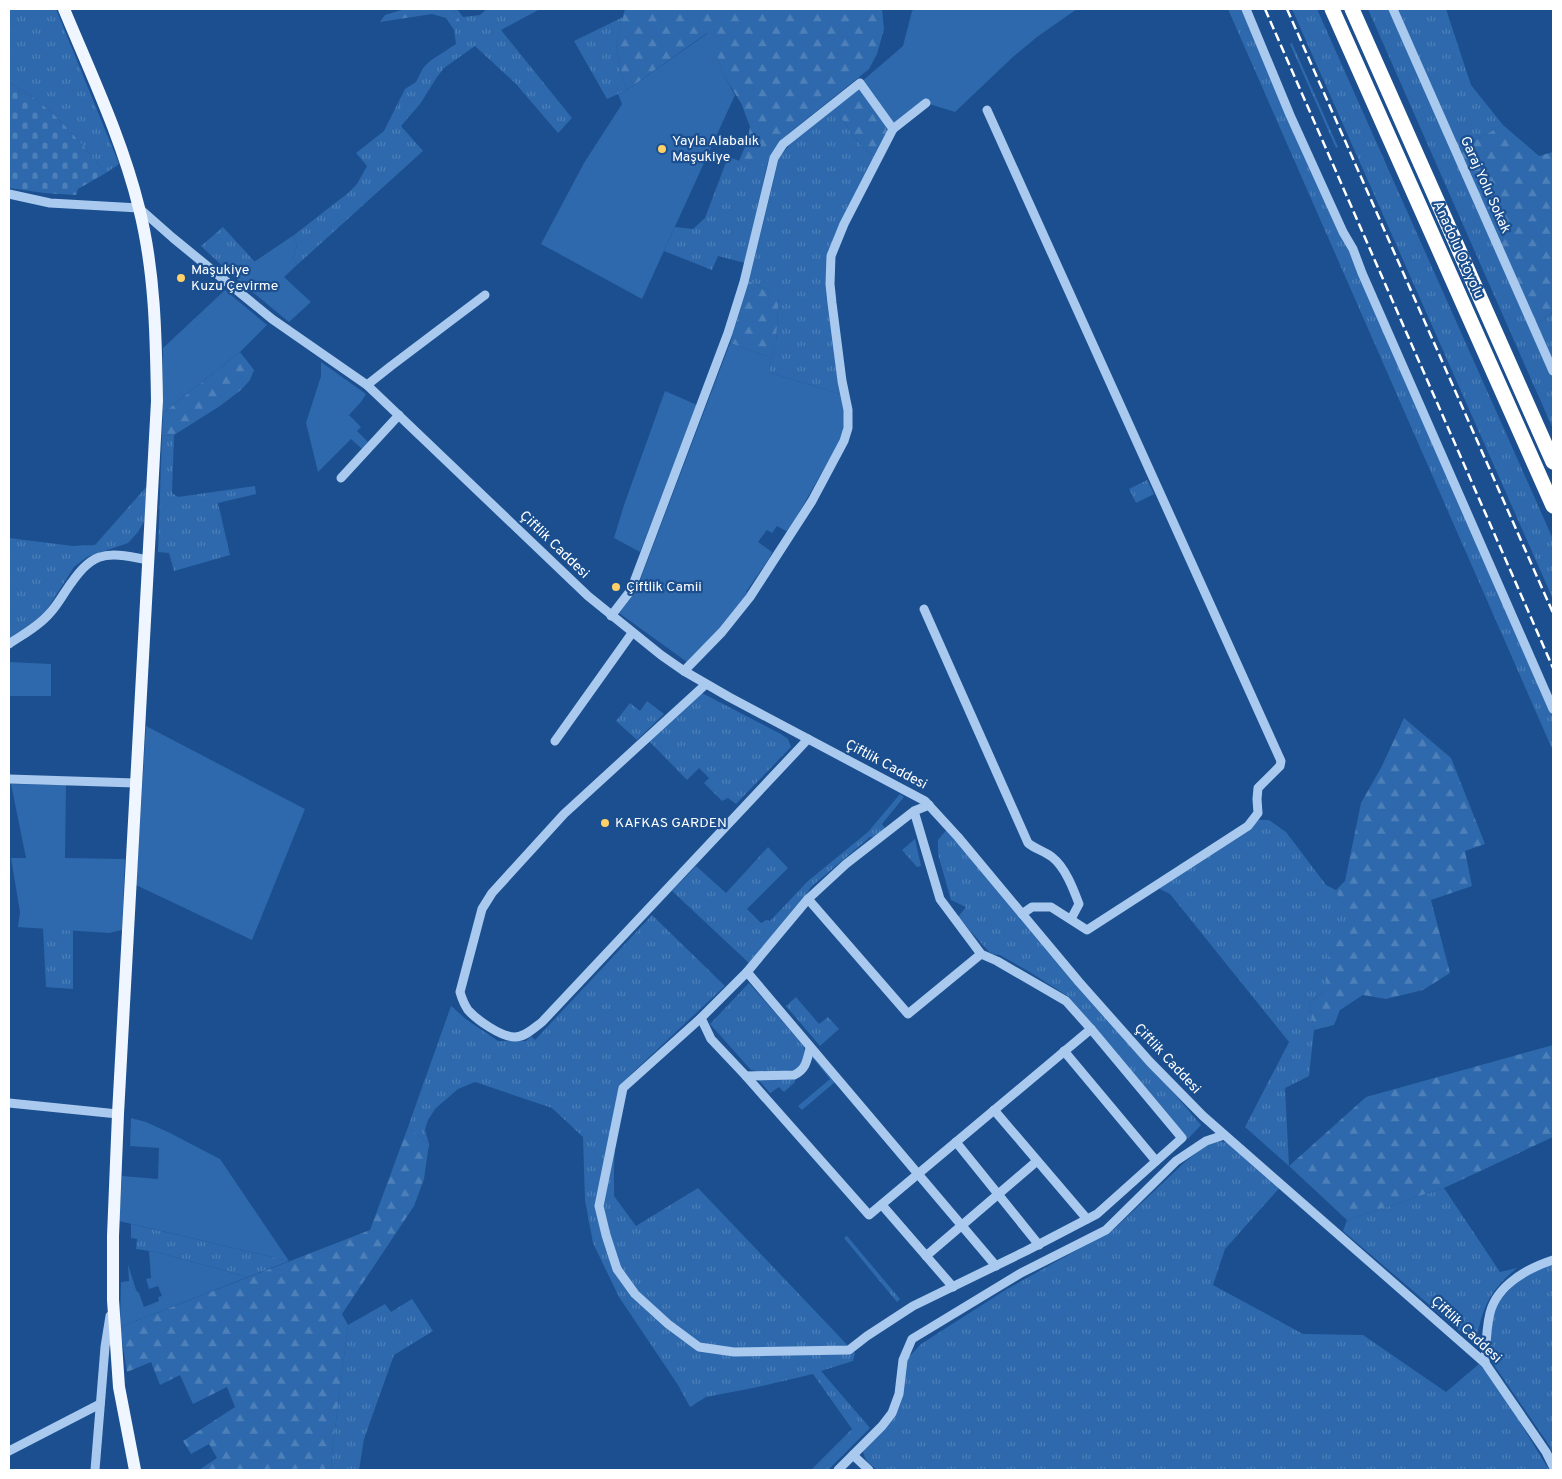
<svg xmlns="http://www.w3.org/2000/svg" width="1562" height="1479" font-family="Overpass,sans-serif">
	<defs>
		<pattern id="grass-tufts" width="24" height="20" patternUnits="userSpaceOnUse" patternTransform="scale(1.25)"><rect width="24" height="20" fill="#2e69ad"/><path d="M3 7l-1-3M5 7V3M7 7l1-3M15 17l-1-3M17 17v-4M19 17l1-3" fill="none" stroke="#4d80b9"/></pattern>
		<pattern id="forest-firs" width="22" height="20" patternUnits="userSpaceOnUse" patternTransform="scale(1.25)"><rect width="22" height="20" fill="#2e69ad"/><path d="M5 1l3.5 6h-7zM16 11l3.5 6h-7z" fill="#4d80b9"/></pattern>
		<pattern id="cemetery-stones" width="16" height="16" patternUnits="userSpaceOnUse" patternTransform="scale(1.25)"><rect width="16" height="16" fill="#2e69ad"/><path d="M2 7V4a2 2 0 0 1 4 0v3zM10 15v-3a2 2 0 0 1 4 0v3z" fill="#4d80b9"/></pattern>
	</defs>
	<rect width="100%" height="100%" fill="#1b4f8f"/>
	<!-- grass -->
	<g fill="url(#grass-tufts)">
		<path d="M9,9H56L119,164L106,173C78,140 49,102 9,83Z"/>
		<path d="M447,9H457L463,17L480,15L487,9H540L501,30L572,118L558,133L516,84L475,46L444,68L437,77L420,104L401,126L423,151L297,265L293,258L297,246L294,235L348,193L357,184L367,166L356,153L384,131L405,89L416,82L423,68L430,61L456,44L454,30L460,21L454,10Z"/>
		<path d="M1228,9H1245L1553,715V751Z"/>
		<path d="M1292,9H1317L1553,539V599Z"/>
		<path d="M1368,9H1390L1553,376V429Z"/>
		<path d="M1397,9H1446L1471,85L1503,125L1459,149Z"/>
		<path d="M623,17L616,43L621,74L627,90L607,99L574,41Z"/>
		<path d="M1292,43L1338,147L1336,148L1290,44Z"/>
		<path d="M834,107C846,125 858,145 875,158L835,234L829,253L843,395L768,372L776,342L779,295L749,281L779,158L791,143Z"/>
		<path d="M728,157L752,165H767L745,263L718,256L712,270L664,251L675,227L693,229L705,218Z"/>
		<path d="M223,227L255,262L233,276L201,246Z"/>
		<path d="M1553,311V361L1534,320L1541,322Z"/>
		<path d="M174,435L172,493L178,497L255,486L256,494L218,503L230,555L174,571L169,553L158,552L162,436Z"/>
		<path d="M1147,480L1154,494L1136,503L1129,489Z"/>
		<path d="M148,485L144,522L138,532L128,543L87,557L74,567L44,614L9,639V538L73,546L95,545Z"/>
		<path d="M702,693L781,734L788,739L791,747L736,804L728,798L722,801L704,783L709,778L699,768L687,780L649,741Z"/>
		<path d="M647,701L664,714L637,740L616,721L630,703L640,711Z"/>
		<path d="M900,794L904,797L882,824L887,831L873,837H870L811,887L799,905L750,964L672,891L696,866L726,893L768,847L788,868L747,909L761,923L766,920L770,921L808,881L868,832Z"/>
		<path d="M1251,820H1269L1286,832L1326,885L1336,890L1353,920L1326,961V990L1309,1003L1314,1030L1309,1076L1285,1088L1289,1166L1245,1127L1289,1042L1170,894L1160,889L1157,881Z"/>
		<path d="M948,828L1201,1125L1188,1139L1069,997L1028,971L1000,955L993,954L989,952L958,917L966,907L951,900L938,854V840Z"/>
		<path d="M915,839L921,866L917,867L902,850Z"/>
		<path d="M652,915L725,986L629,1076L618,1092L614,1167V1196L636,1226L698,1188L855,1353L853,1361L821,1371L870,1428L828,1470H811L852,1429L813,1374L753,1388L706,1397L690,1407L678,1385L619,1297L593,1243L585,1200L583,1137L552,1108L475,1082L458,1089L435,1109L428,1120L425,1130L429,1144L408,1127L451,1006L467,1020L498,1041H526L531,1036L535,1040Z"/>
		<path d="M43,928L73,930V989L46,987Z"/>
		<path d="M749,983L804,1046L805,1057L797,1070L767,1073L751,1070L710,1024Z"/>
		<path d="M796,997L819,1024L828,1017L839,1029L820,1046L786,1006Z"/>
		<path d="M814,1055L835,1082L802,1110L798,1106L830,1079L812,1057Z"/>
		<path d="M795,1078V1082L784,1092L779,1087L770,1093L758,1079Z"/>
		<path d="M1219,1141L1228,1143L1282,1185L1225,1249L1213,1285L1303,1334L1363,1335L1446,1392L1479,1364L1495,1381L1549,1470H877C870,1464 864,1460 863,1451L895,1416L908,1358L921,1344L1007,1289L1113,1230L1186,1161L1207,1145Z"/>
		<path d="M1444,1188L1500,1272L1517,1268C1489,1291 1482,1308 1476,1343L1468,1338L1343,1231L1347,1220Z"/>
		<path d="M131,1224L289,1261L248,1277L156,1252L136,1249L137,1239L131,1238Z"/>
		<path d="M847,1236L900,1299L897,1302L844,1238Z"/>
		<path d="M1553,1262V1454L1549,1445L1492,1362L1490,1340L1494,1307L1517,1281Z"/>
		<path d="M412,1299L433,1331L394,1355L364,1439L359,1470H331L333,1445L348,1325L385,1304L391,1312Z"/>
	</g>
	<!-- forest -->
	<g fill="url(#forest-firs)">
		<path d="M405,9L454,10L460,21L454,30L446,18L432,14L380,22L385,15Z"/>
		<path d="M625,9H882L884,29L877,54L869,69L789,133C779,143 772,151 767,165H752L739,161L747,142L750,127L742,105L725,77L707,33L627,90L621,74L616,43Z"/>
		<path d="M859,88L886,126L887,132L875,158C858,145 846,125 834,107Z"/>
		<path d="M1503,125L1539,156L1553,152V311L1541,322L1534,320L1459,149Z"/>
		<path d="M749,281L779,295L776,342L772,358L730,343Z"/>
		<path d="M240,352L254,370L250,380L241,390L220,406L174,435L162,436L163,413Z"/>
		<path d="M1404,718L1451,758L1485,844L1465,851L1472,886L1431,900L1450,973L1423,990L1386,999L1363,995L1340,1010L1334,1025L1314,1030L1309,1003L1326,990V961L1352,920L1336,890L1345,881L1361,803L1382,766Z"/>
		<path d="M1553,1045V1137L1444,1188L1347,1220L1289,1166L1366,1097Z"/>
		<path d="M408,1127L429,1144L424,1179L414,1206L342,1314L348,1325L333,1445L331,1470H199L217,1458L209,1444L191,1454L183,1441L235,1407L227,1387L193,1404L180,1375L160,1385L151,1362L127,1372L120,1327L370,1230Z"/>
	</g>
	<!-- cemetery -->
	<path fill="url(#cemetery-stones)" d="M9,83C49,102 78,140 106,173L78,189L76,195L44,193L9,188Z"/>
	<!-- green -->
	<g fill="#2e69ad">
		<path d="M915,9H1077L1037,37L1013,57L955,112L926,103L893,129L860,83L903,46L912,11Z"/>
		<path d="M708,33L725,77L735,95L642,299L541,244L584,163L622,104L618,94L627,90Z"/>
		<path d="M294,235L297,246L293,258L297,265L284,277L311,302L289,322L233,276Z"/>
		<path d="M225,290L267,325L240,352L163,413V348Z"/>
		<path d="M730,343L772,358L768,372L843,395L845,420L842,437L788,532L777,526L772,533L767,530L758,542L772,552L770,557L746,592L747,593C731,620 709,640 687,662L619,613L636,591Z"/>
		<path d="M321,362L366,394L361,402L349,415L361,427L357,431L368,442L362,449L351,439L318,472L306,423L321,376Z"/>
		<path d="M665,391L697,405L640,552L614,538L624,505Z"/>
		<path d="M9,662L51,664V696H9Z"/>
		<path d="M146,726L305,809L252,940L136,885Z"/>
		<path d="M11,784L66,785L65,858L125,859L122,930L109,933L18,927L20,912L11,858H26Z"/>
		<path d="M131,1118L146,1122L170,1133L220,1159L289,1261L119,1221L122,1176L158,1179L159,1148L130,1146Z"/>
		<path d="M149,1251L156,1252L248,1277L120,1327L121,1282L129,1281L128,1264L136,1290L139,1293L144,1307L159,1301L158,1297L162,1296L158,1286L149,1289L146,1279L151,1278Z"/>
	</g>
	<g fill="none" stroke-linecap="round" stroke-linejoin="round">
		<!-- minor -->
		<g stroke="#a9c9ee" stroke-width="9">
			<path d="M1246,9L1290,115L1343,232L1353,249L1362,273L1553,709"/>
			<path d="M1393,9L1553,371"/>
			<path d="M987,110L1281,761L1280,766L1258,788L1257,799L1258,813L1248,826L1087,930L1051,907H1032L1022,914"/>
			<path d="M9,194L50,203L139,208L173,238L272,319L367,385L588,596L661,655L684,671L729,697L925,801L958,837L1079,982L1150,1062L1203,1116L1485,1363L1546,1452L1553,1466"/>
			<path d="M367,385L391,366L485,295"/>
			<path d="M341,478L399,415"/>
			<path d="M924,609L1028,843C1035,849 1044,851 1052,857C1065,867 1073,888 1079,904L1071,919"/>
			<path d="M611,616L631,590L728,333L744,282L774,158L783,144L860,83L893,129"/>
			<path d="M9,644C22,635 39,626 49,614C55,608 60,600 65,592C92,552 101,550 148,560"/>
			<path d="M684,671L722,632L750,597L812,501L844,441L848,428V410L842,381L832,303L830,284L831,256L844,224L893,129L926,103"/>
			<path d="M706,684L564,814L492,893L482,909L460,992C462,999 464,1004 468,1010C477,1020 501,1037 515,1037C525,1037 534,1028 542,1022L808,739"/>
			<path d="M555,741L632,633"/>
			<path d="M9,779L135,783"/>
			<path d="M914,811L940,899L981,954L997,961L1066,1001L1091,1029L869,1215L746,1076L711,1039L701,1018L747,972L808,899L846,864L914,811L929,805"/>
			<path d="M808,899L908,1014L981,954"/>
			<path d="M747,972L996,1266"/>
			<path d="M701,1018L623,1088L599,1206L606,1235L617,1269L635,1294L668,1324L699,1347L734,1352L849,1350L867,1336L913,1306L1026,1251L1097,1214L1182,1138L1091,1029"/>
			<path d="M1064,1051L1156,1161"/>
			<path d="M746,1076L794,1075C806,1070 807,1060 810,1048"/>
			<path d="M9,1103L118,1114"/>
			<path d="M994,1110L1087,1219"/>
			<path d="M956,1142L1039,1245"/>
			<path d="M882,1205L953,1287"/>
			<path d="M926,1256L1037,1161"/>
			<path d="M1485,1363C1486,1346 1486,1329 1490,1313C1497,1285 1528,1268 1553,1260"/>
			<path d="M9,1451L100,1404"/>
			<path d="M853,1455L869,1470"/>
			<path d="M95,1470L105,1347L110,1316"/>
			<path d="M838,1470L882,1426L892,1413L899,1394L903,1360L912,1339L1021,1273L1106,1230L1176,1161L1206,1141L1224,1135"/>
		</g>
		<!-- major -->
		<path stroke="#f0f6ff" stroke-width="12" d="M64,9C91,74 122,139 139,208C155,271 156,337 157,401L118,1114L113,1236V1300L119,1387L135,1470"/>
		<!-- highway -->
		<g stroke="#fff" stroke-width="15">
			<path d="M1332,9L1553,506"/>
			<path d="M1352,9L1553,462"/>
		</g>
		<!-- rail -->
		<g stroke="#fff" stroke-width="2.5" stroke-dasharray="9 4" stroke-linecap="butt">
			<path d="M1265,9L1553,668"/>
			<path d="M1287,9L1553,613"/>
		</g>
	</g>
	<!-- markers -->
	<g fill="#ffd166" stroke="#1b4f8f" stroke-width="2">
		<circle cx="662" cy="149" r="5"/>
		<circle cx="181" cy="278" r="5"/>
		<circle cx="616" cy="587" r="5"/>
		<circle cx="605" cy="823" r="5"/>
	</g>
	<g text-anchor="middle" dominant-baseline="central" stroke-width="4.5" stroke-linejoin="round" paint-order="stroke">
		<!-- poi labels -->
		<g font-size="14" fill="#fff" stroke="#1b4f8f" text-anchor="start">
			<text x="672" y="141">Yayla Alabalık<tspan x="672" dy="16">Maşukiye</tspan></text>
			<text x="191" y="270">Maşukiye<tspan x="191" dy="16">Kuzu Çevirme</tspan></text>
			<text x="626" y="587">Çiftlik Camii</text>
			<text x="615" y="823">KAFKAS GARDEN</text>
		</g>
		<!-- street labels -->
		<g font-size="14" fill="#fff" stroke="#1b4f8f">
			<text transform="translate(1485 185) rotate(66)">Garaj Yolu Sokak</text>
			<text transform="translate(1458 250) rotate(66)">Anadolu Otoyolu</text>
			<text transform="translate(554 545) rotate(44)">Çiftlik Caddesi</text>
			<text transform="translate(886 765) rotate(28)">Çiftlik Caddesi</text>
			<text transform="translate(1167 1059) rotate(47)">Çiftlik Caddesi</text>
			<text transform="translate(1466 1330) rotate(43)">Çiftlik Caddesi</text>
		</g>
	</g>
	<!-- border -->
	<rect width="1562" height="1479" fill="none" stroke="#ffffff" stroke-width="20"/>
</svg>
